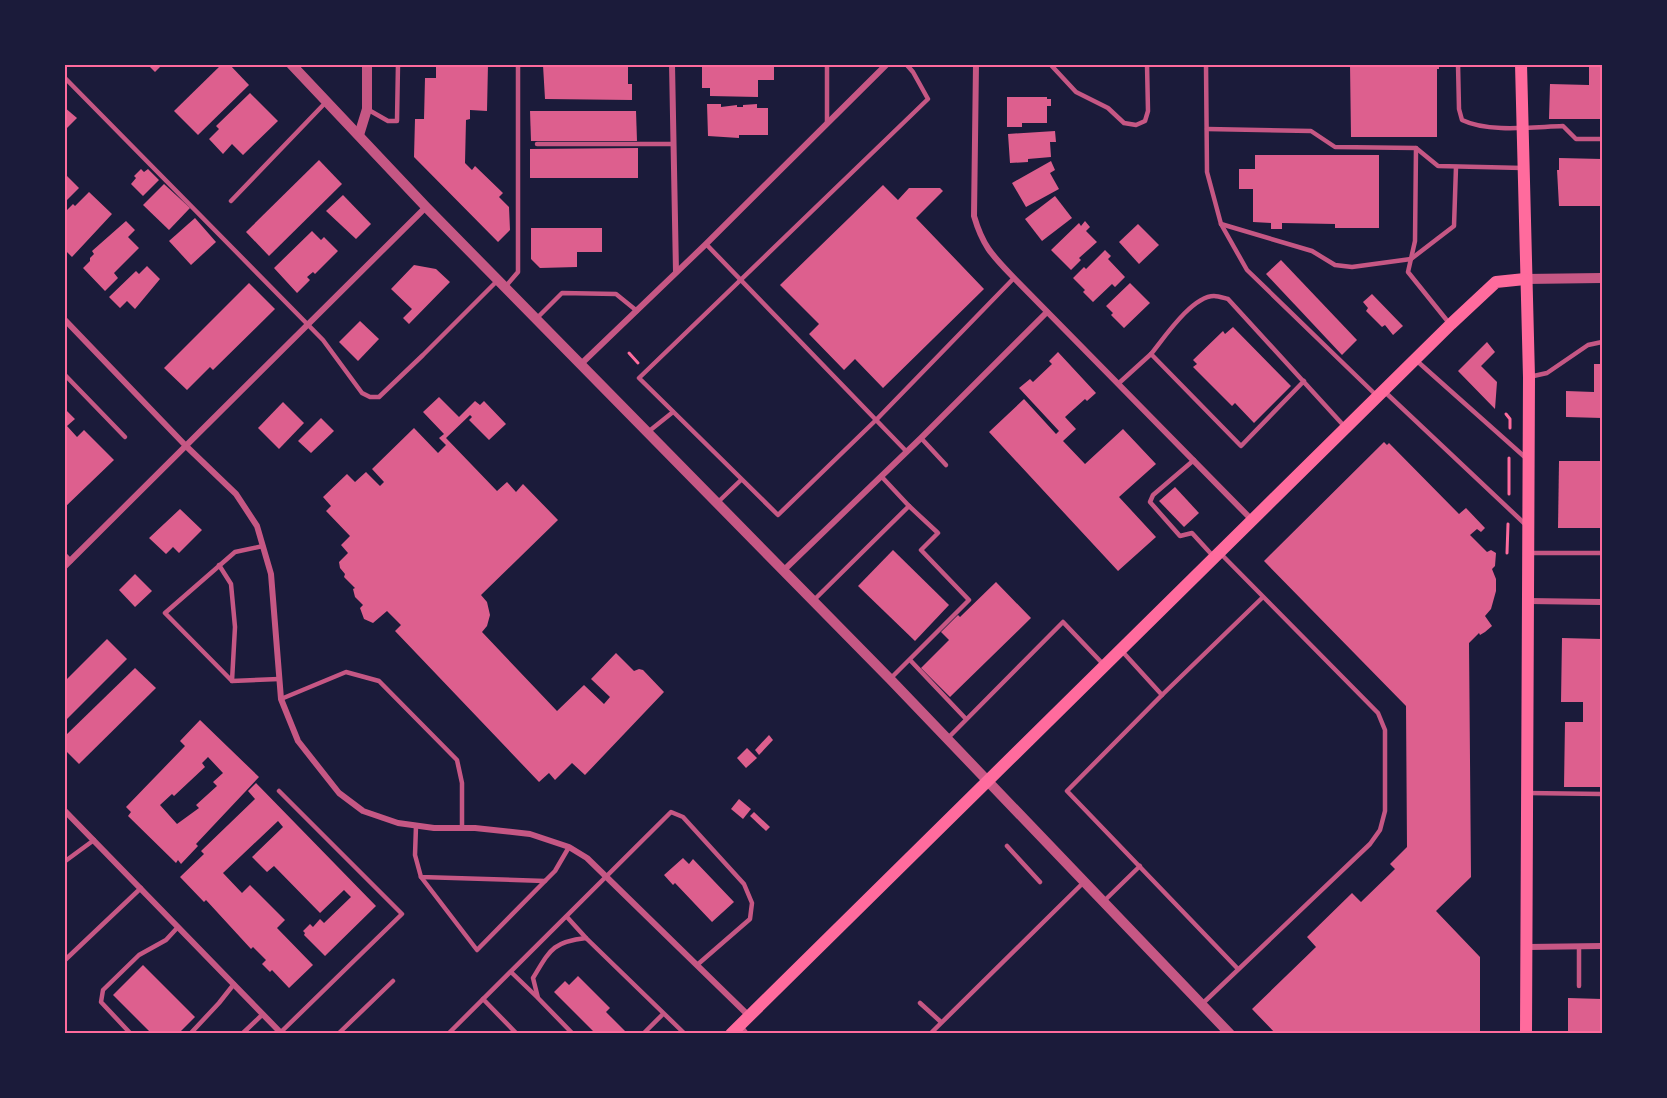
<svg xmlns="http://www.w3.org/2000/svg" width="1667" height="1098" font-family="Ubuntu,sans-serif">
	<rect width="100%" height="100%" fill="#1b1b3a"/>
	<!-- building -->
	<g fill="#dd5f8e" fill-rule="evenodd">
		<path d="M147,64H163L155,72Z"/>
		<path d="M222,64H229L249,85L198,135L174,111Z"/>
		<path d="M436,64H488L487,111L470,110V119L466,120L465,163L472,170L475,166L503,193L499,197L509,207L510,230L498,242L414,157L415,119H424L425,78H436Z"/>
		<path d="M702,64H774V80H758V97L710,96V88H702Z"/>
		<path d="M1350,64H1439V69H1437V137H1351Z"/>
		<path d="M1589,64H1602V119H1549L1550,84L1589,85Z"/>
		<path d="M543,65L628,66V84H632V100L545,99Z"/>
		<path d="M250,93L278,121L243,155L232,144L223,154L209,139L219,129L216,126Z"/>
		<path d="M1007,97H1047V99H1051V106H1047V123H1022V127H1007Z"/>
		<path d="M707,104H721V107L737,105V107H743V105L757,104V108H768V135H739V138L708,136Z"/>
		<path d="M64,107L77,118L64,131Z"/>
		<path d="M530,111H636L637,141H531Z"/>
		<path d="M1055,131L1056,142H1050L1051,157L1028,159V162L1010,163L1008,134Z"/>
		<path d="M638,148V178H530V149Z"/>
		<path d="M1255,155H1379V228H1335V224L1282,223V229H1271V223L1253,222V189H1239V169H1255Z"/>
		<path d="M1559,158L1602,159V206H1559L1557,170H1559Z"/>
		<path d="M319,160L342,184L269,256L246,232Z"/>
		<path d="M1051,161L1055,170L1050,173L1059,189L1026,207L1012,183Z"/>
		<path d="M141,169L144,172L148,169L159,180L143,196L131,184L136,178L134,176Z"/>
		<path d="M64,173L79,188L64,203Z"/>
		<path d="M164,184L190,208L169,230L143,205Z"/>
		<path d="M883,185L898,200L909,188H940L943,191L916,218L984,289L883,388L855,359L844,370L809,334L819,324L780,285Z"/>
		<path d="M89,192L112,214L72,257L64,249V213L73,204L75,206Z"/>
		<path d="M343,195L371,224L356,239L326,211Z"/>
		<path d="M1055,196L1072,218L1042,241L1025,219Z"/>
		<path d="M195,218L216,242L191,265L169,241Z"/>
		<path d="M126,221L135,230L128,237L139,248L114,273L118,278L105,291L83,268L90,261V258L94,254L92,251Z"/>
		<path d="M1085,221L1090,227L1086,231L1097,242L1079,258L1081,260L1071,270L1051,250L1079,223L1081,226Z"/>
		<path d="M1138,224L1159,245L1139,264L1119,242Z"/>
		<path d="M531,228H602V252H577V267L540,268L531,259Z"/>
		<path d="M312,231L321,240L324,237L338,251L315,274L313,272L307,277L310,280L297,293L274,268Z"/>
		<path d="M1105,250L1111,256L1108,259L1125,277L1115,287L1112,284L1093,302L1083,292L1085,290L1073,278L1084,267L1086,269Z"/>
		<path d="M1281,260L1357,340L1342,355L1266,274Z"/>
		<path d="M414,265L436,269L450,282L409,324L403,318L412,309L391,289Z"/>
		<path d="M147,266L160,279L135,309L127,301L120,308L109,297L136,271L139,274Z"/>
		<path d="M249,283L275,309L213,370L210,367L187,390L164,368Z"/>
		<path d="M1130,283L1150,303L1124,328L1111,315L1113,313L1106,306Z"/>
		<path d="M1372,294L1403,326L1393,335L1385,325L1382,327L1366,311L1368,308L1363,302Z"/>
		<path d="M360,321L379,339L358,361L339,342Z"/>
		<path d="M1233,327L1291,386L1254,423L1235,403L1232,406L1193,367L1197,364L1193,360L1223,331L1225,334Z"/>
		<path d="M1487,342L1495,352L1481,366L1497,382L1495,409L1458,371Z"/>
		<path d="M1058,352L1096,393L1087,401L1085,399L1065,417L1076,429L1063,441L1085,464L1123,429L1156,464L1119,497L1156,537L1118,571L989,432L1024,399L1056,434L1059,431L1019,388L1030,379L1033,382L1052,364L1049,361Z"/>
		<path d="M1594,364H1602V418L1566,417V391L1594,392Z"/>
		<path d="M439,397L459,417L475,401L480,405L484,401L506,424L489,440L469,420L472,417L470,415L446,438L497,491L507,482L516,492L523,484L558,520L481,595L487,602L490,615L487,626L482,632L557,711L584,685L604,704L610,697L591,679L616,653L634,671L639,669L643,670L664,692L585,775L572,763L555,780L549,773L539,782L395,631L401,625L387,611L373,623L364,619L360,608L363,605L355,597L353,589L355,588L344,577L345,574L340,568L339,562L348,553L341,545L350,536L326,511L331,506L323,497L347,474L355,482L366,472L380,486L384,482L372,469L414,428L438,453L446,445L439,438L444,434L423,412Z"/>
		<path d="M283,402L304,423L279,449L258,428Z"/>
		<path d="M64,408L75,419L67,426L77,437L84,430L114,460L64,508Z"/>
		<path d="M321,418L334,431L311,453L298,441Z"/>
		<path d="M1384,442L1387,445L1389,443L1459,514L1466,508L1485,528L1481,532L1477,529L1470,535L1487,552L1491,550L1496,553L1495,566L1492,569L1496,579V591L1491,609L1485,616L1492,626L1485,632L1480,635L1479,633L1469,643L1471,877L1436,911L1480,957V1034H1276L1252,1009L1316,947L1307,937L1352,893L1361,902L1395,869L1390,864L1407,847L1406,706L1264,561Z"/>
		<path d="M1559,461H1602V528H1558Z"/>
		<path d="M1175,487L1199,513L1184,527L1159,501Z"/>
		<path d="M180,509L202,530L179,553L173,547L166,554L149,538Z"/>
		<path d="M893,550L949,605L915,641L858,586Z"/>
		<path d="M135,574L152,591L135,607L119,590Z"/>
		<path d="M996,582L1031,618L950,697L921,668L949,640L941,632L958,615L960,617Z"/>
		<path d="M1562,638L1602,639V787H1564L1565,722H1583V702H1561Z"/>
		<path d="M107,639L127,659L64,722V682Z"/>
		<path d="M135,668L156,688L79,764L64,749V737Z"/>
		<path d="M200,720L259,777L196,844L198,846L181,864L178,860L176,863L128,816L131,812L126,807L185,746L180,741ZM208,757L223,773L213,782L217,786L196,805L199,808L177,824L160,805L172,794L174,796L205,767L202,763Z"/>
		<path d="M769,735L773,740L759,755L755,750Z"/>
		<path d="M747,748L757,758L746,768L737,758Z"/>
		<path d="M256,783L376,906L325,956L304,935L305,933L303,931L310,924L313,927L320,919L324,923L351,897L344,890L320,913L274,866L267,872L252,857L283,827L278,821L223,873L242,893L250,885L285,920L277,928L313,965L289,988L272,970L270,972L262,964L266,960L253,947L251,949L206,900L204,902L180,877L204,854L201,851L255,799L248,791Z"/>
		<path d="M739,799L751,809L743,819L731,809Z"/>
		<path d="M754,812L770,827L766,831L750,816Z"/>
		<path d="M683,858L689,864L693,859L734,902L712,922L675,883L673,885L664,875Z"/>
		<path d="M143,965L195,1017L178,1034H152L113,995Z"/>
		<path d="M578,976L610,1008L606,1012L626,1032L624,1034H596L554,992L565,981L569,985Z"/>
		<path d="M1568,998L1602,999V1034H1568Z"/>
	</g>
	<g fill="none" stroke-linecap="round" stroke-linejoin="round">
		<!-- path -->
		<g stroke="#ff6b9d" stroke-width="3">
			<path d="M629,353L638,363"/>
			<path d="M1506,414L1510,419V428"/>
			<path d="M1509,494V458"/>
			<path d="M1507,553L1508,524"/>
		</g>
		<!-- service -->
		<g stroke="#c65784" stroke-width="4.5">
			<path d="M827,64V124"/>
			<path d="M906,64L913,72L928,99L639,378L778,515L877,419L1014,278"/>
			<path d="M1050,64L1076,92L1108,108L1124,123L1136,125L1145,121L1148,111L1147,64"/>
			<path d="M1206,64L1207,172L1221,224L1247,270L1376,395"/>
			<path d="M1458,64L1459,109L1462,120C1489,133 1533,127 1563,126L1576,139H1602"/>
			<path d="M64,77L323,340L362,393L370,397H379L423,355L497,281"/>
			<path d="M367,109L388,121H397L398,64"/>
			<path d="M1207,129L1311,131L1335,147L1416,148L1438,166L1523,168"/>
			<path d="M537,144H673"/>
			<path d="M1416,148L1415,241L1408,272L1449,323"/>
			<path d="M231,201L327,101"/>
			<path d="M1221,224L1312,251L1335,265L1352,267L1411,259L1454,226L1456,167"/>
			<path d="M706,244L907,452"/>
			<path d="M506,286L518,272V64"/>
			<path d="M537,318L562,293L616,294L637,311"/>
			<path d="M1417,361L1527,459"/>
			<path d="M64,374L125,437"/>
			<path d="M1529,377L1547,373L1588,345L1602,342"/>
			<path d="M1304,381L1241,446L1151,354C1164,338 1192,296 1214,296C1218,296 1224,298 1228,299L1345,427"/>
			<path d="M1119,383L1151,354"/>
			<path d="M1385,392L1525,524"/>
			<path d="M648,432L673,412"/>
			<path d="M921,438L946,465"/>
			<path d="M1194,460L1153,495L1150,502L1180,536L1192,533L1213,556"/>
			<path d="M717,503L741,480"/>
			<path d="M263,546L235,552L165,613L232,681L279,679"/>
			<path d="M1530,553H1602"/>
			<path d="M64,554L71,561"/>
			<path d="M219,565L231,584L235,627L232,681"/>
			<path d="M814,600L909,506L881,476"/>
			<path d="M1121,650L1162,695L1262,598"/>
			<path d="M910,660L966,719"/>
			<path d="M890,679L969,600L921,550L938,533L909,506"/>
			<path d="M1162,695L1067,791L1238,969"/>
			<path d="M281,699L346,672L379,681L457,760L462,783V828"/>
			<path d="M948,738L1063,622L1103,664"/>
			<path d="M279,791L402,914L281,1032"/>
			<path d="M1527,793L1602,794"/>
			<path d="M416,826L415,855L421,877L545,881L555,871L569,847"/>
			<path d="M1007,846L1040,882"/>
			<path d="M64,862L94,840"/>
			<path d="M421,877L477,950L545,881"/>
			<path d="M1103,902L1140,866"/>
			<path d="M567,917L586,938"/>
			<path d="M1579,947V986"/>
			<path d="M64,961L141,888"/>
			<path d="M511,972L537,997"/>
			<path d="M483,999L517,1034"/>
			<path d="M920,1003L941,1022"/>
			<path d="M1201,1005L1370,844L1380,830L1385,811V730L1378,713L1220,553"/>
			<path d="M740,1025L747,1034"/>
			<path d="M131,1034L101,1002L103,990L139,955L166,940L178,927"/>
			<path d="M190,1034L219,1003L234,984"/>
			<path d="M242,1034L263,1014"/>
			<path d="M338,1034L393,981"/>
			<path d="M448,1034L671,812L683,817L744,884L752,903L750,919L697,965"/>
			<path d="M573,1034L538,998L533,978C550,950 552,942 586,938L685,1034"/>
			<path d="M643,1034L663,1014"/>
			<path d="M930,1034L1084,882"/>
		</g>
		<!-- minor -->
		<g stroke="#c65784" stroke-width="6">
			<path d="M672,64L676,272"/>
			<path d="M976,64L974,216C983,247 993,256 1014,278L1252,520"/>
			<path d="M64,319L186,446L236,494L257,526L271,574L281,699L298,741L339,793L363,811L398,823L434,828H475L530,834L569,847L587,858L749,1016"/>
			<path d="M581,364L706,244L887,64"/>
			<path d="M64,567L426,207"/>
			<path d="M784,570L921,438L1047,312"/>
			<path d="M1528,601L1602,602"/>
			<path d="M64,810L282,1034"/>
			<path d="M1528,947L1602,946"/>
		</g>
		<!-- tertiary -->
		<g stroke="#c65784" stroke-width="10">
			<path d="M291,64L426,207L890,679L1230,1034"/>
			<path d="M359,135L367,109V64"/>
			<path d="M1525,279L1602,278"/>
		</g>
		<!-- secondary -->
		<g stroke="#ff6b9d" stroke-width="12">
			<path d="M1521,64L1529,377L1526,1034"/>
			<path d="M731,1034L1451,324L1496,282L1525,279"/>
		</g>
	</g>
	<!-- border -->
	<rect width="1667" height="1098" fill="none" stroke="#1b1b3a" stroke-width="132"/>
	<rect x="66" y="66" width="1535" height="966" fill="none" stroke="#ff6b9d" stroke-width="2"/>
</svg>
